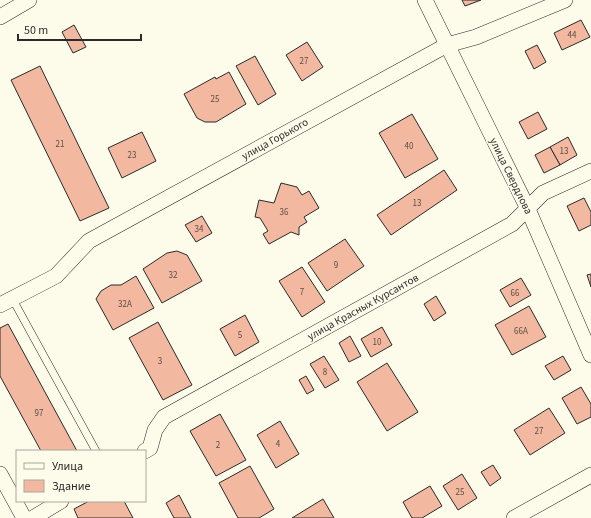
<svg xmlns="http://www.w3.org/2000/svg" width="591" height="518" font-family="'Source Sans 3',sans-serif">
	<rect width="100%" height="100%" fill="#fdfbea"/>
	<!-- building -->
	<g fill="#f2b8a0" stroke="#2b2b2b">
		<path d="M462,0H481L465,6Z"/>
		<path d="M581,20L590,37L562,50L554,33Z"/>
		<path d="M74,25L86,47L73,53L62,32Z"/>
		<path d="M307,42L323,67L302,81L286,55Z"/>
		<path d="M537,45L546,62L534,69L525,51Z"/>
		<path d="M255,56L276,94L258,105L236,66Z"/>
		<path d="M40,66L109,208L80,221L11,80Z"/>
		<path d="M229,72L246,104L216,122H205L197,118L184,94L215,77L216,79Z"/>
		<path d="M538,112L547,129L528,139L519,122Z"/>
		<path d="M412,114L438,159L405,178L379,133Z"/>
		<path d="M142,132L156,161L122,178L108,148Z"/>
		<path d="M568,137L577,155L560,165L550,147Z"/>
		<path d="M550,147L560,165L544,173L535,155Z"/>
		<path d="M444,170L457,190L391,235L377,215Z"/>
		<path d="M281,183L297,187L302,195L309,191L319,208L304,217L307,222L299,227V235L291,232L269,244L263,234L268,231L260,218L255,217L259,200L274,203Z"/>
		<path d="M584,198L591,212V225L579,231L567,206Z"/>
		<path d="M202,216L212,233L196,242L185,225Z"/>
		<path d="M345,239L364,266L327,291L308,263Z"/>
		<path d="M177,251L187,255L202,281L162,303L143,269L167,253Z"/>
		<path d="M302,267L325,302L302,317L279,281Z"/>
		<path d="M591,274V287L587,275Z"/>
		<path d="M136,276L154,308L113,330L96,299L101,291L111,285H121Z"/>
		<path d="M521,278L531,295L510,307L500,290Z"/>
		<path d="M436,296L446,313L434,321L424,304Z"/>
		<path d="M529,306L546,337L512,355L495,325Z"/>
		<path d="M245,315L259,342L235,356L220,329Z"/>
		<path d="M158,322L192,385L163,400L129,338Z"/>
		<path d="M8,324L77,451H41L0,376V328Z"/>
		<path d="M382,327L392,345L371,357L361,339Z"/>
		<path d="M350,336L361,356L349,362L339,343Z"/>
		<path d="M324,356L339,380L325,388L310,364Z"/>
		<path d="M563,356L571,370L554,380L545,366Z"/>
		<path d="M387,363L418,412L387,431L357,382Z"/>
		<path d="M306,376L314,390L307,394L299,380Z"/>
		<path d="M581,387L591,404V417L577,424L562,398Z"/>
		<path d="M549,408L565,433L530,455L514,430Z"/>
		<path d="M220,414L246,460L216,476L190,431Z"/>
		<path d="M280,421L299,454L276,468L257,435Z"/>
		<path d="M493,465L501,478L490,486L481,472Z"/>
		<path d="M250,466L274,509L259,518H238L219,483Z"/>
		<path d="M462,474L477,498L458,510L443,486Z"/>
		<path d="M430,486L442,506L422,518H412L403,502Z"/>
		<path d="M179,495L191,518H174L166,503Z"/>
		<path d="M323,499L334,518H292Z"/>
		<path d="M89,501H124L133,518H78L74,509Z"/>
	</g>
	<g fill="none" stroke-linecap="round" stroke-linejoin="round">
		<!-- lane casing -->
		<g stroke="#2b2b2b" stroke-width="8">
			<path id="lane" d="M12,298L96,451"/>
		</g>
		<!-- street casing -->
		<g stroke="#2b2b2b" stroke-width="16">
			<g id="street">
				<path d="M425,0L527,207L591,355"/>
				<path d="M0,17L29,0"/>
				<path d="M0,305L56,276L89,241L447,45L476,37L565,0"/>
				<path d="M145,451L150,448L155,430L164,417L512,224L543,193L591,171"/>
				<path d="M0,474L24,518"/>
				<path d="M33,518L61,501"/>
				<path d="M514,518L591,475"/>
			</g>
		</g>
		<!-- lane -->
		<use href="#lane" stroke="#fdfbea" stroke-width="7"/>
		<!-- street -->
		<use href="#street" stroke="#fdfbea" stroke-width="15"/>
	</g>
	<g text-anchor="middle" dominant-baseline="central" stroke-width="3" stroke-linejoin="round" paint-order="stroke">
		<!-- number labels -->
		<g font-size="9" fill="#5d4e48">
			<text x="572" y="35">44</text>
			<text x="304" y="61">27</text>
			<text x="215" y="99">25</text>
			<text x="60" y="144">21</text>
			<text x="409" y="146">40</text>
			<text x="564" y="151">13</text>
			<text x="132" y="155">23</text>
			<text x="417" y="203">13</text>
			<text x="284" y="212">36</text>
			<text x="199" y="229">34</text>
			<text x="336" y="265">9</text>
			<text x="173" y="275">32</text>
			<text x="302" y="292">7</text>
			<text x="515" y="293">66</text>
			<text x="125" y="304">32А</text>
			<text x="521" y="331">66А</text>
			<text x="240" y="335">5</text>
			<text x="377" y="342">10</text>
			<text x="160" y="361">3</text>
			<text x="325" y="372">8</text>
			<text x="39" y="413">97</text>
			<text x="539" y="431">27</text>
			<text x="278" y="444">4</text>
			<text x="218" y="445">2</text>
			<text x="460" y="492">25</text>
		</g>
		<!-- street labels -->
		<g font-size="11" fill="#2b2b2b" stroke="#fdfbea">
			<text transform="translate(275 139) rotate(-29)">улица Горького</text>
			<text transform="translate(511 176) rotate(64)">улица Свердлова</text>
			<text transform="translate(363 307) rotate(-29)">улица Красных Курсантов</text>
		</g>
	</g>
	<!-- legend -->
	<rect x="16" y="450" width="130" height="52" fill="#fdfbea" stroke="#a9a89e"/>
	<rect x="24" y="463" width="20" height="6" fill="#fdfbea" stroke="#a9a89e"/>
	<text x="52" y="470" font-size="12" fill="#2b2b2b">Улица</text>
	<rect x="24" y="480" width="20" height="12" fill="#f2b8a0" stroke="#a9a89e"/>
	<text x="52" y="490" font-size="12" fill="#2b2b2b">Здание</text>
	<!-- scale -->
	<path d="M18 34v6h123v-6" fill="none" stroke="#2b2b2b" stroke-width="2"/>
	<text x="24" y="34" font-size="12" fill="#2b2b2b" stroke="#fdfbea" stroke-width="3" paint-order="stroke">50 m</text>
</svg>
